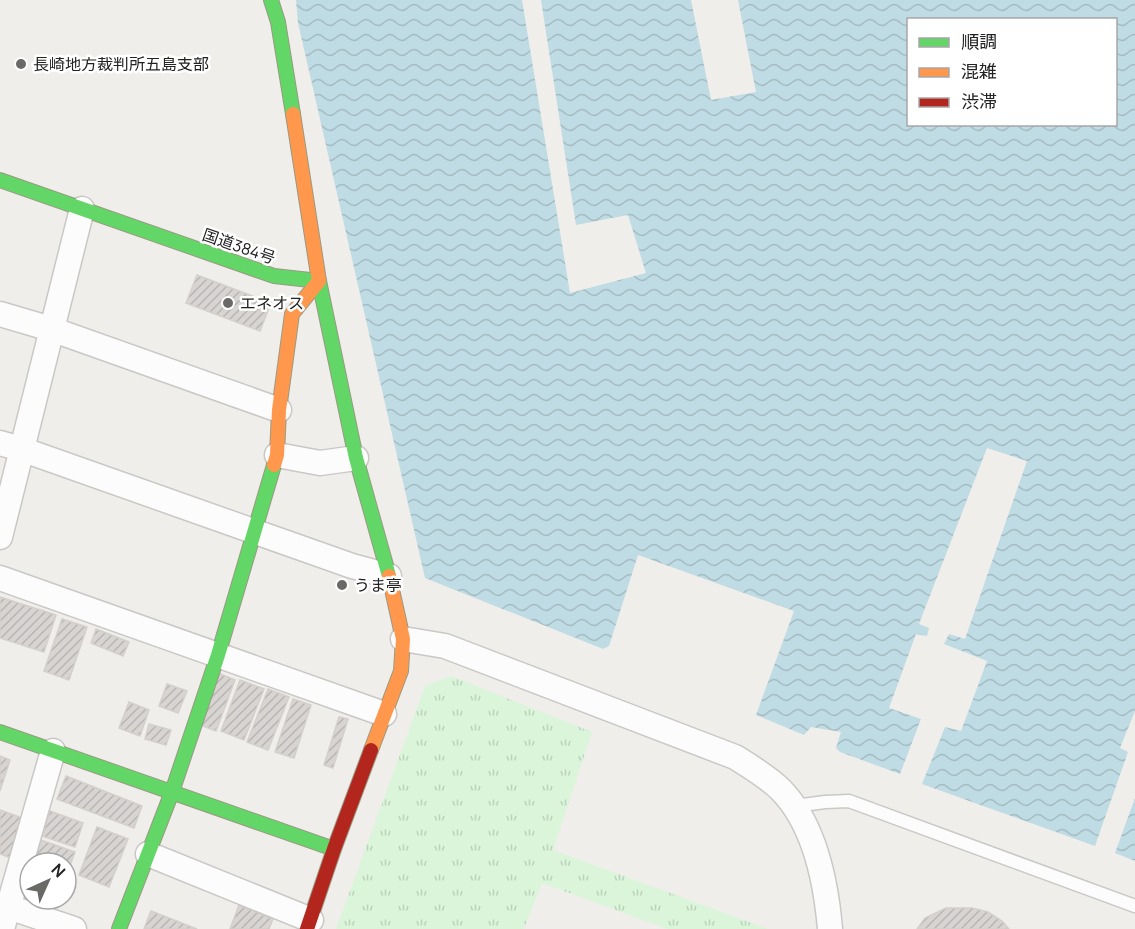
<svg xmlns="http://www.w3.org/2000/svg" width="1135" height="929" font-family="Manrope,'Noto Sans JP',sans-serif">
	<defs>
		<pattern id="park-tufts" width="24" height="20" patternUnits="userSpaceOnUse" patternTransform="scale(1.5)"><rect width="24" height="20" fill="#daf5da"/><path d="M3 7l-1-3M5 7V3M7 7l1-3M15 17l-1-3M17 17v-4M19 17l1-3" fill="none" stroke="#bbd2bb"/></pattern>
		<pattern id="water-waves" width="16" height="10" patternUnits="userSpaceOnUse" patternTransform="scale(1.5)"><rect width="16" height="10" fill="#bfdbe3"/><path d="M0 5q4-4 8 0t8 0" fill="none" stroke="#a4bcc2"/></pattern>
		<pattern id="building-hatch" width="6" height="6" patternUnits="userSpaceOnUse" patternTransform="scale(1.5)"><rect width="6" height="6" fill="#d7d4d2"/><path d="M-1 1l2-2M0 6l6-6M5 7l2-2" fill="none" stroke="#b8b6b4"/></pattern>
	</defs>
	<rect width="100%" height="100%" fill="#f0eeeb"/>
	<!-- park -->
	<path fill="url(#park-tufts)" d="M451,676L592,732L553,850L768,929H667L542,883L524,929H336L425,686Z"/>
	<!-- water -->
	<g fill="url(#water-waves)" fill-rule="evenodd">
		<path d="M296,0H1135V711L1120,748L1128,752L1095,846L922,784L945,727L961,731L987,661L944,644L949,634L965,639L1027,461L987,448L919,624L929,628L927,636L916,634L889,708L921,719L900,774L840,752L836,748L841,732L811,727L804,735L756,715L794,611L638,555L609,646L603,649L425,578L298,23ZM908,20H1116V124H908Z"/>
		<path d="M1135,798V861L1115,853Z"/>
	</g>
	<!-- pier -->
	<g fill="#f0eeeb">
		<path d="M522,0H541L576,225L628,215L646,273L570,293Z"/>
		<path d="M691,0H738L756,92L711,100Z"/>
	</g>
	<!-- building -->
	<g fill="url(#building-hatch)" stroke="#d3d0cc" stroke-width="1.5">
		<path d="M197,275L271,303L260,331L186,303Z"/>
		<path d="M0,597L56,615L44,652L0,638Z"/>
		<path d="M62,619L87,627L69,680L44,671Z"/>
		<path d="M96,629L129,642L123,656L91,643Z"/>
		<path d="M218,673L235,680L216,731L198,724Z"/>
		<path d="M240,680L264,689L244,740L221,731Z"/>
		<path d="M167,684L187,691L178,713L159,706Z"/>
		<path d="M268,689L289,697L268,750L247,742Z"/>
		<path d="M293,699L311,705L294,758L275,752Z"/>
		<path d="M129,702L149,710L140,736L119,728Z"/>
		<path d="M339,717L348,719L333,768L324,765Z"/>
		<path d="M149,724L171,730L166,745L145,739Z"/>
		<path d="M0,756L10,760L0,791Z"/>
		<path d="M66,776L142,806L134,828L57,799Z"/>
		<path d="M0,810L25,819L11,858L0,854Z"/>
		<path d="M50,811L83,823L75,847L42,836Z"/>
		<path d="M97,827L128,839L109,887L79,875Z"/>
		<path d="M41,840L75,852L68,871H66V863H43L34,860Z"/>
		<path d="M239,905L273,919L269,929H230Z"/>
		<path d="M946,908H972L988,912L1002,921L1009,929H917L925,918Z"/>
		<path d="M151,911L197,929H144Z"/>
	</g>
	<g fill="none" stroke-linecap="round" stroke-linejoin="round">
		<!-- lane casing -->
		<g stroke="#c9c8c7" stroke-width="15">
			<path id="lane" d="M795,806L825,802L849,801L1135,906"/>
		</g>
		<!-- street casing -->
		<g stroke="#c9c8c7" stroke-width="27">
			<g id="street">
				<path d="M0,314L51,329L279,410"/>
				<path d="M0,443L21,449L352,566L389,576"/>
				<path d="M277,455L320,463L356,458"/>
				<path d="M0,537L82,209"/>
				<path d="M0,578L384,714"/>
				<path d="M403,639L445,646L735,757C751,767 768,777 781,790C815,825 826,882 830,929"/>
				<path d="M148,854L311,920"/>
				<path d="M0,904L74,929"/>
				<path d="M2,929L53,751"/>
			</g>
		</g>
		<!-- fast casing -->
		<g stroke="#999a82" stroke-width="16">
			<g id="fast">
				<path d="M271,0L278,22L293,114"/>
				<path d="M0,180L274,276L319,281L356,458L389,576"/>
				<path d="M0,732L334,849"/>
				<path d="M119,929L172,792L218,655L274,465"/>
			</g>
		</g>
		<!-- slow casing -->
		<g stroke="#999a82" stroke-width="16">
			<g id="slow">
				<path d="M274,465L277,455L279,410L292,314L319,281L293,114"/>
				<path d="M371,750L401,671L403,639L389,576"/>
			</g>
		</g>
		<!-- jam casing -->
		<g stroke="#999a82" stroke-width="16">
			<path id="jam" d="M307,929L334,849L371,750"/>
		</g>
		<!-- lane -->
		<use href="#lane" stroke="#fdfcfc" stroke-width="12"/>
		<!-- street -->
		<use href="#street" stroke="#fdfcfc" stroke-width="24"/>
		<!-- fast -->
		<use href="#fast" stroke="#63d668" stroke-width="14"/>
		<!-- slow -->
		<use href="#slow" stroke="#ff974d" stroke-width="14"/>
		<!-- jam -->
		<use href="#jam" stroke="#b3261e" stroke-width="14"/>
	</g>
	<!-- markers -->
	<g fill="#6a6968" stroke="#fff" stroke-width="2">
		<circle cx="21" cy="64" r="6"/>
		<circle cx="228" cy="303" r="6"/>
		<circle cx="342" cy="585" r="6"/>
	</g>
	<g text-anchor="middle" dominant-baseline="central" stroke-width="5" stroke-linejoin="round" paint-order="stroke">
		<!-- poi labels -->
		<g font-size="16" fill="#222" stroke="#fff" text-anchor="start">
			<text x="33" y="64">長崎地方裁判所五島支部</text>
			<text x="240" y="303">エネオス</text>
			<text x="354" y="585">うま亭</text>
		</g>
		<!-- street labels -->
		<g font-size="16" fill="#222" stroke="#fff">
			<text transform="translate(239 246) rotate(19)">国道384号</text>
		</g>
	</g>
	<!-- legend -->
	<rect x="907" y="18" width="210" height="108" fill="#ffffff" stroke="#a7a7a7" stroke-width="1.5"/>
	<rect x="919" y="38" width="30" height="9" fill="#63d668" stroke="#a7a7a7" stroke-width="1.5"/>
	<text x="961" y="48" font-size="18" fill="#222222">順調</text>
	<rect x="919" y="68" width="30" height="9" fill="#ff974d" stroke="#a7a7a7" stroke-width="1.5"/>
	<text x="961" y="78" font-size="18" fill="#222222">混雑</text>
	<rect x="919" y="98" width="30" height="9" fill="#b3261e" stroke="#a7a7a7" stroke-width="1.5"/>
	<text x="961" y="108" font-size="18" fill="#222222">渋滞</text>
	<!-- north arrow -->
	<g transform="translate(48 881) rotate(45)"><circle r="28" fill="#ffffff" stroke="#a7a7a7" stroke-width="1.5"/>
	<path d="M0-4.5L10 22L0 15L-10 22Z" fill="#6a6968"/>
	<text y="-9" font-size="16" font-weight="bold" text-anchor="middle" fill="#222222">N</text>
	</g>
</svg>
